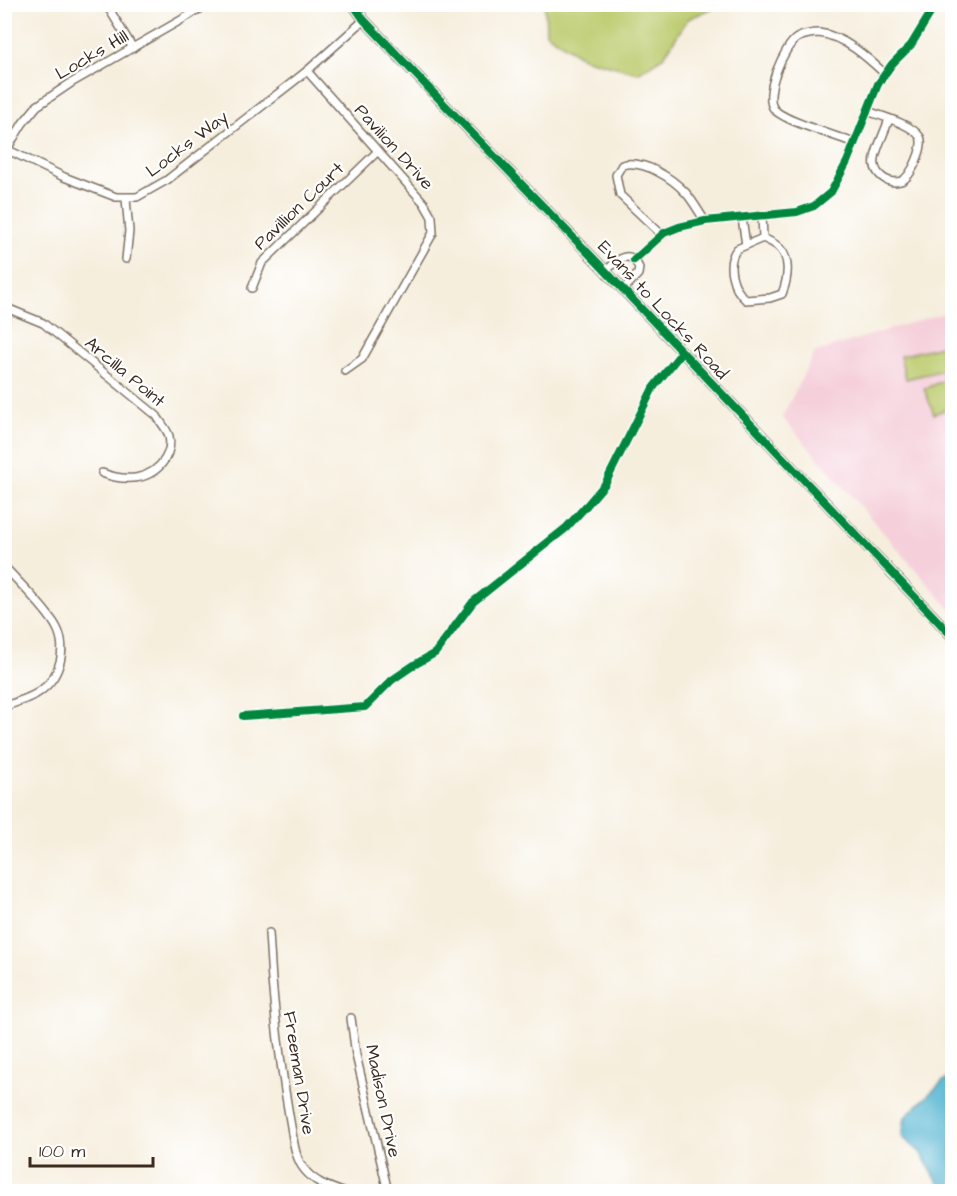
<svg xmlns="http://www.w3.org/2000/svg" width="957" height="1196" font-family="'Architects Daughter',sans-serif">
	<rect width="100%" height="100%" fill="#fff"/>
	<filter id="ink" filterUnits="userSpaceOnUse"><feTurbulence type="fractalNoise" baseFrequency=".0167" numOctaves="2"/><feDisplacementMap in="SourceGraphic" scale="12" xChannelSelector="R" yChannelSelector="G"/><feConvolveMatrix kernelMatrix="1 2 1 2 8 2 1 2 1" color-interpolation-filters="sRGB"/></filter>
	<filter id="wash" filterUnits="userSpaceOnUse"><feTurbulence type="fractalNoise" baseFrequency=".008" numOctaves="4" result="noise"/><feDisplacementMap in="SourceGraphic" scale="24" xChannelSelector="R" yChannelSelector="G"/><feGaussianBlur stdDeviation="1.35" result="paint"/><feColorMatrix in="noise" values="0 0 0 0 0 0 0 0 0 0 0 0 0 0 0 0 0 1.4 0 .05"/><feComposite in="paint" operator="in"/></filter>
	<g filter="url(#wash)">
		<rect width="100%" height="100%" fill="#f6eedd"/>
		<!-- built -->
		<path fill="#f5cfda" d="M943,313L952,317V611L782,417L815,352Z"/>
		<!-- green -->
		<g fill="#bbca6c" stroke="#7b7a45" stroke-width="1.5">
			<path d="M545,5V4L720,5L688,19L664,56L638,73L583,58L546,33Z"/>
			<path d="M949,344L952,368L906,379L900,356Z"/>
			<path d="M952,377V407L934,414L924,389Z"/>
		</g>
		<!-- water -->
		<path fill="#52b4d1" stroke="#466f78" stroke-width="1.5" d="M952,1078V1191H946L938,1182L920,1152L902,1137L905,1117L943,1081Z"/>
	</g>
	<g filter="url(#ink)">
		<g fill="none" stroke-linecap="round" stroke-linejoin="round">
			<!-- minor casing -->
			<g stroke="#7c6f61" stroke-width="10">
				<g id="minor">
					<path d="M106,4L133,48"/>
					<path d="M307,71L424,203L432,217L433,233L362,359L345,371"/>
					<path d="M867,111C881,116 912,124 920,137C925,146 911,178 901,181C887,185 872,173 875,158C877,146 885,132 889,119"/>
					<path d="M854,143C838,136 783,121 774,109C763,95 784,46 797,38C802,35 813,33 819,33C844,36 868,58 885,74"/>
					<path d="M4,148L64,177L116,197H137L167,180L307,71L364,20"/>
					<path d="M7,149L23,123L37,106L71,83L209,4"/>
					<path d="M126,199L129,231L126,259"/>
					<path d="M762,215L763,238C767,240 772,242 776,245C792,256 788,279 782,294L770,298L746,300C733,289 725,264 737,249L763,238"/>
					<path d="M742,218L746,245"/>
					<path d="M662,235L620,195L616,175L622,165C643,159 672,178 686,193C693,201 699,212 705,221"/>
					<path d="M634,260L664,233L679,227L705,221L797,212L814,206L831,192L847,162L878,84L892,64L911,45L936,4"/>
					<path d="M606,271C617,260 630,247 639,268L638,274L623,290"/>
					<path d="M252,288L262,263L377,152"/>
					<path d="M4,307L43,323L157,416C160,422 167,429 169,436C171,444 169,452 165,459C151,481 125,482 102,473"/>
					<path d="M4,323L9,309"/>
					<path d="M4,566C20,584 40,602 54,623C69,646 61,677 39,692C29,699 15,702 4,707"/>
					<path d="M243,716L365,707L392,680L414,665L435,653L473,602L566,528L587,505L605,484L653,388L682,352"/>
					<path d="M269,933C272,997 279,1058 290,1121C293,1136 294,1157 304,1169C314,1182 328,1187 343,1192"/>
					<path d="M351,1018L356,1055L388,1192"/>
				</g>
			</g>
			<!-- tertiary casing -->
			<g stroke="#7c6f61" stroke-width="12">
				<path id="tertiary" d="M353,4L364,20L441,101L597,262L952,636"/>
			</g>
			<!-- minor -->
			<use href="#minor" stroke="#fff" stroke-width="7"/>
			<!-- tertiary -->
			<use href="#tertiary" stroke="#fff" stroke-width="9"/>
			<!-- cycleway casing -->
			<g stroke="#fff" stroke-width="11">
				<g id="cycleway">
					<path d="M353,4L364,20L441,101L597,262L952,636"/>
					<path d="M634,260L664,233L679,227L705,221L797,212L814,206L831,192L847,162L878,84L892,64L911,45L936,4"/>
					<path d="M243,716L365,707L392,680L414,665L435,653L473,602L566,528L587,505L605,484L653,388L682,352"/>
				</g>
			</g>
			<!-- cycleway -->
			<use href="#cycleway" stroke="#00873e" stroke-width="8"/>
		</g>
	</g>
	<g text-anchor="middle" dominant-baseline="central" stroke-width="4.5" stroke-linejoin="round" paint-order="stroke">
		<!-- street labels -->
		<g font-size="18" fill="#3b2a1e" stroke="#fff">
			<text transform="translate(92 55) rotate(-30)">Locks Hill</text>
			<text transform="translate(187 144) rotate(-37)">Locks Way</text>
			<text transform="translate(394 147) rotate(48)">Pavilion Drive</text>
			<text transform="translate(299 206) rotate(-44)">Pavillion Court</text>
			<text transform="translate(663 310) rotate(47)">Evans to Locks Road</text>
			<text transform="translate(125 372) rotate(40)">Arcilla Point</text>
			<text transform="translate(299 1073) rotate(81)">Freeman Drive</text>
			<text transform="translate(383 1101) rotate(78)">Madison Drive</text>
		</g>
	</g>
	<!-- margin -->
	<rect width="957" height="1196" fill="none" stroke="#fff" stroke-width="24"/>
	<!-- scale -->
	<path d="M30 1157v9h123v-9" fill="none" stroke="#3b2a1e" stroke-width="3"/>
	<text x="39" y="1157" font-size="18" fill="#3b2a1e" stroke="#ffffff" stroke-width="4.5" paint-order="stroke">100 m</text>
</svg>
